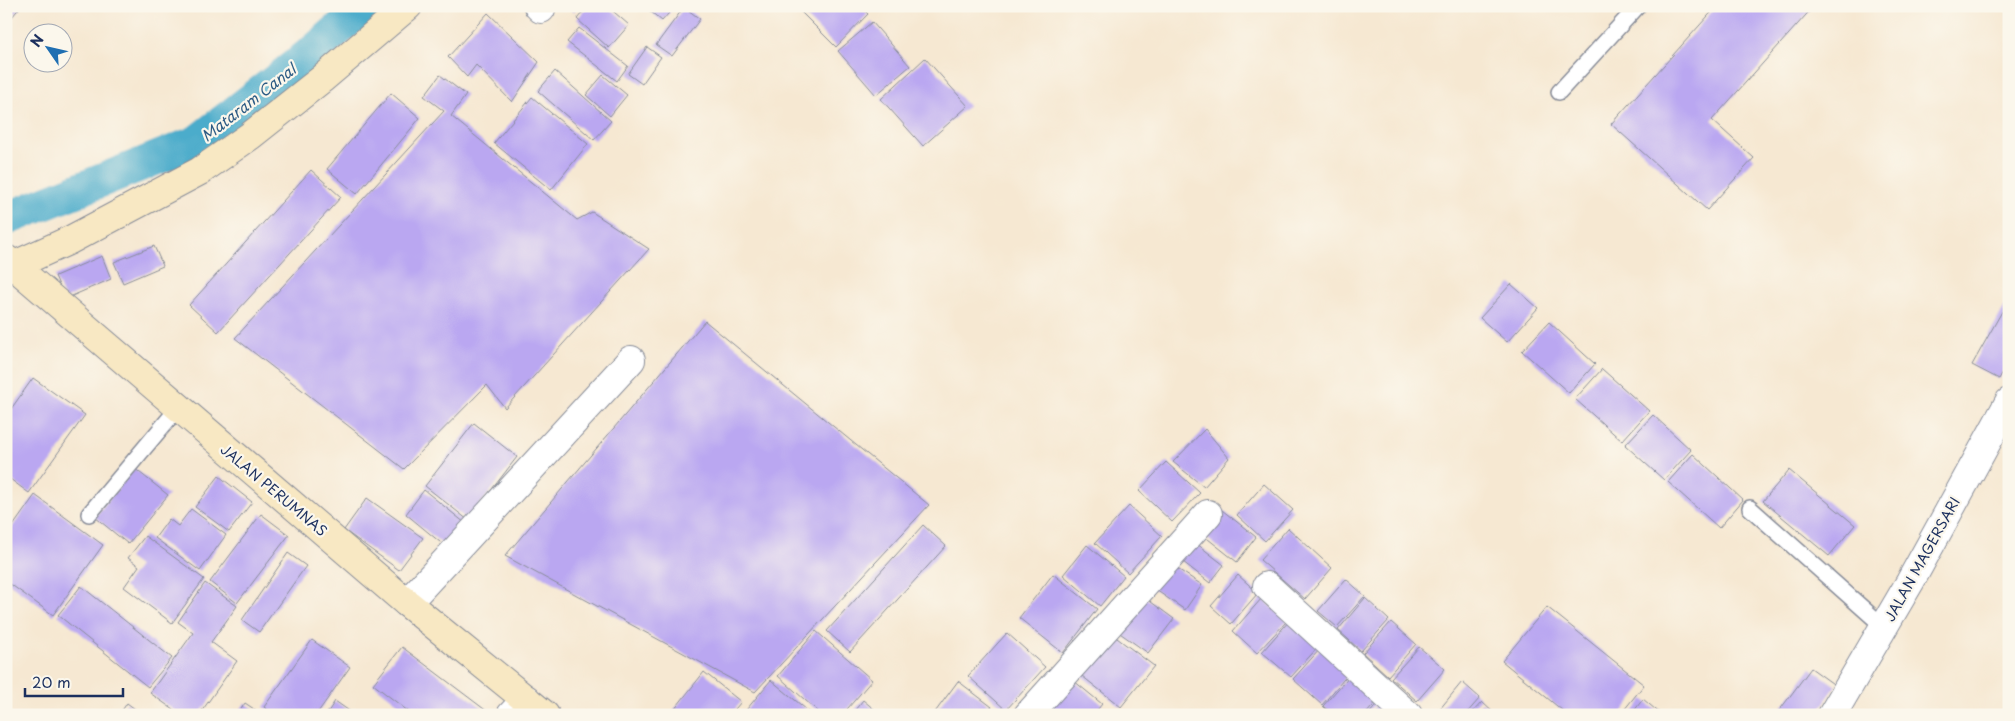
<svg xmlns="http://www.w3.org/2000/svg" width="2015" height="721" font-family="'Playpen Sans',sans-serif">
	<rect width="100%" height="100%" fill="#fbf7ec"/>
	<filter id="ink" filterUnits="userSpaceOnUse"><feTurbulence type="fractalNoise" baseFrequency=".02" numOctaves="2"/><feDisplacementMap in="SourceGraphic" scale="10" xChannelSelector="R" yChannelSelector="G"/><feConvolveMatrix kernelMatrix="1 2 1 2 8 2 1 2 1" color-interpolation-filters="sRGB"/></filter>
	<filter id="wash" filterUnits="userSpaceOnUse"><feTurbulence type="fractalNoise" baseFrequency=".0096" numOctaves="4" result="noise"/><feDisplacementMap in="SourceGraphic" scale="20" xChannelSelector="R" yChannelSelector="G"/><feGaussianBlur stdDeviation="1.12" result="paint"/><feColorMatrix in="noise" values="0 0 0 0 0 0 0 0 0 0 0 0 0 0 0 0 0 1.4 0 .05"/><feComposite in="paint" operator="in"/></filter>
	<g filter="url(#wash)">
		<rect width="100%" height="100%" fill="#f6e8d2"/>
		<g fill="none" stroke-linecap="round" stroke-linejoin="round">
			<!-- canal -->
			<path stroke="#4caccb" stroke-width="34" d="M6,219L197,142L315,50L365,6"/>
		</g>
		<g id="blocks">
			<!-- building -->
			<g fill="#baa7f1">
				<path d="M6,6H21L12,17L6,12Z"/>
				<path d="M567,6H578L574,12Z"/>
				<path d="M588,6H607L629,25L609,48L577,19Z"/>
				<path d="M644,6H675L662,21Z"/>
				<path d="M803,6H860L868,14L836,47L799,10Z"/>
				<path d="M1717,6H1814L1712,120L1754,158L1707,210L1611,124Z"/>
				<path d="M684,7L700,19L672,56L656,45Z"/>
				<path d="M488,13L539,62L512,102L476,65L467,77L448,57Z"/>
				<path d="M872,22L910,66L876,95L838,51Z"/>
				<path d="M579,28L628,66L617,81L567,42Z"/>
				<path d="M647,47L661,57L642,84L628,74Z"/>
				<path d="M925,58L968,106L923,146L881,99Z"/>
				<path d="M555,71L611,121L594,140L538,91Z"/>
				<path d="M440,75L466,95L451,116L577,220L592,212L649,249L505,408L487,385L404,469L235,338L444,111L424,96Z"/>
				<path d="M603,75L627,95L610,116L586,95Z"/>
				<path d="M391,93L420,118L357,194L327,169Z"/>
				<path d="M532,97L588,144L551,190L494,143Z"/>
				<path d="M311,170L341,197L218,332L189,305Z"/>
				<path d="M154,246L163,266L123,283L114,262Z"/>
				<path d="M102,256L111,279L65,299L55,276Z"/>
				<path d="M1511,284L1538,308L1507,342L1480,318Z"/>
				<path d="M2009,299V361L1999,379L1972,365Z"/>
				<path d="M705,321L929,505L755,692L505,556Z"/>
				<path d="M1549,322L1595,364L1569,393L1522,351Z"/>
				<path d="M1602,369L1649,411L1622,441L1575,399Z"/>
				<path d="M33,378L85,415L29,493L6,476V416Z"/>
				<path d="M1653,415L1691,450L1664,480L1625,445Z"/>
				<path d="M474,423L517,457L468,520L425,486Z"/>
				<path d="M1205,429L1229,458L1204,487L1173,462Z"/>
				<path d="M1693,454L1743,500L1719,528L1668,482Z"/>
				<path d="M1166,462L1200,493L1172,522L1139,491Z"/>
				<path d="M134,468L168,495L128,544L95,517Z"/>
				<path d="M1789,470L1855,525L1829,556L1763,501Z"/>
				<path d="M219,476L252,502L229,532L195,507Z"/>
				<path d="M1264,484L1293,510L1265,541L1237,515Z"/>
				<path d="M424,490L465,523L446,547L406,514Z"/>
				<path d="M35,495L103,545L53,615L6,581V536Z"/>
				<path d="M367,498L423,538L399,570L344,530Z"/>
				<path d="M1129,506L1162,536L1128,573L1095,543Z"/>
				<path d="M191,509L226,535L200,571L155,538L169,519L178,526Z"/>
				<path d="M1222,510L1256,537L1237,562L1203,535Z"/>
				<path d="M261,514L289,535L237,603L210,582Z"/>
				<path d="M923,525L946,546L850,652L827,631Z"/>
				<path d="M1288,528L1332,568L1305,599L1260,560Z"/>
				<path d="M145,536L204,579L172,623L124,587L139,566L128,558Z"/>
				<path d="M1192,540L1224,565L1210,583L1178,558Z"/>
				<path d="M1087,545L1124,576L1100,606L1063,575Z"/>
				<path d="M288,553L306,566L259,632L242,620Z"/>
				<path d="M1170,564L1202,585L1185,610L1153,588Z"/>
				<path d="M1053,574L1097,609L1063,653L1019,618Z"/>
				<path d="M1238,575L1258,593L1231,624L1211,606Z"/>
				<path d="M1346,579L1365,596L1337,627L1318,611Z"/>
				<path d="M205,583L237,606L211,642L237,661L199,715H181L150,693L193,633L178,622Z"/>
				<path d="M81,586L172,658L148,687L58,615Z"/>
				<path d="M1143,596L1174,619L1148,653L1117,631Z"/>
				<path d="M1262,598L1287,621L1257,653L1233,631Z"/>
				<path d="M1365,598L1389,620L1361,651L1338,630Z"/>
				<path d="M1547,607L1644,685L1620,715H1568L1502,661Z"/>
				<path d="M1290,620L1319,646L1291,677L1262,652Z"/>
				<path d="M1391,622L1416,644L1388,676L1363,653Z"/>
				<path d="M816,631L872,680L842,715H822L778,676Z"/>
				<path d="M1109,632L1154,666L1121,707L1077,672Z"/>
				<path d="M1007,633L1045,667L1006,710L968,676Z"/>
				<path d="M312,640L350,667L316,715H274L264,707Z"/>
				<path d="M402,647L492,715H413L373,684Z"/>
				<path d="M1419,647L1445,669L1417,701L1391,678Z"/>
				<path d="M1321,648L1349,673L1322,705L1293,679Z"/>
				<path d="M1811,668L1836,686L1815,715H1776Z"/>
				<path d="M704,672L741,702L730,715H670Z"/>
				<path d="M1351,674L1379,699L1365,715H1333L1323,706Z"/>
				<path d="M1068,676L1102,704L1093,715H1036Z"/>
				<path d="M771,680L813,715H742Z"/>
				<path d="M958,681L992,707L986,715H933Z"/>
				<path d="M1462,682L1480,698L1465,715H1435Z"/>
				<path d="M1643,699L1662,715H1631Z"/>
				<path d="M863,700L881,715H851Z"/>
				<path d="M335,701L355,715H326Z"/>
				<path d="M1380,701L1395,715H1368Z"/>
				<path d="M1482,702L1496,715H1470Z"/>
				<path d="M127,703L143,715H119Z"/>
				<path d="M245,703L263,715H237Z"/>
			</g>
		</g>
	</g>
	<g filter="url(#ink)">
		<use href="#blocks" fill-opacity="0" stroke="#888c98" stroke-width="1"/>
		<g fill="none" stroke-linecap="round" stroke-linejoin="round">
			<!-- lane casing -->
			<g stroke="#888c98" stroke-width="18">
				<g id="lane">
					<path d="M1559,92L1638,6"/>
					<path d="M1750,508L1884,627"/>
					<path d="M89,514L178,408"/>
				</g>
			</g>
			<!-- street casing -->
			<g stroke="#888c98" stroke-width="30">
				<g id="street">
					<path d="M538,6L541,9"/>
					<path d="M1267,586L1408,715"/>
					<path d="M407,603L631,360"/>
					<path d="M511,715L526,699"/>
					<path d="M1028,715L1208,514"/>
					<path d="M1832,715L1910,582L2009,402"/>
				</g>
			</g>
			<!-- secondary casing -->
			<g stroke="#888c98" stroke-width="30">
				<g id="secondary">
					<path d="M6,259L407,603L545,715"/>
					<path d="M6,269L70,240L200,171L250,136L322,79L408,6"/>
				</g>
			</g>
			<!-- lane -->
			<use href="#lane" stroke="#fff" stroke-width="15"/>
			<!-- street -->
			<use href="#street" stroke="#fff" stroke-width="28"/>
			<!-- secondary -->
			<use href="#secondary" stroke="#f8e8c3" stroke-width="28"/>
		</g>
	</g>
	<g text-anchor="middle" dominant-baseline="central" stroke-width="4.5" stroke-linejoin="round" paint-order="stroke">
		<!-- street labels -->
		<g font-size="14" fill="#1b2f5e" stroke="#fbf7ec">
			<text transform="translate(274 490) rotate(40)">JALAN PERUMNAS</text>
			<text transform="translate(1922 559) rotate(-61)">JALAN MAGERSARI</text>
		</g>
		<!-- water labels -->
		<g font-size="15" font-style="italic" fill="#2c5b84" stroke="#fbf7ec">
			<text transform="translate(248 102) rotate(-38)">Mataram Canal</text>
		</g>
	</g>
	<!-- margin -->
	<rect width="2015" height="721" fill="none" stroke="#fbf7ec" stroke-width="25"/>
	<!-- north arrow -->
	<g transform="translate(48 48) rotate(304)"><circle r="24" fill="#fbf7ec" stroke="#a1a7b3"/>
	<path d="M0-4L9 19L0 12L-9 19Z" fill="#1f6fb2"/>
	<text y="-8" font-size="14" font-weight="bold" text-anchor="middle" fill="#1b2f5e">N</text>
	</g>
	<!-- scale -->
	<path d="M25 688v8h98v-8" fill="none" stroke="#1b2f5e" stroke-width="2.5"/>
	<text x="32" y="688" font-size="15" fill="#1b2f5e" stroke="#fbf7ec" stroke-width="4" paint-order="stroke">20 m</text>
</svg>
